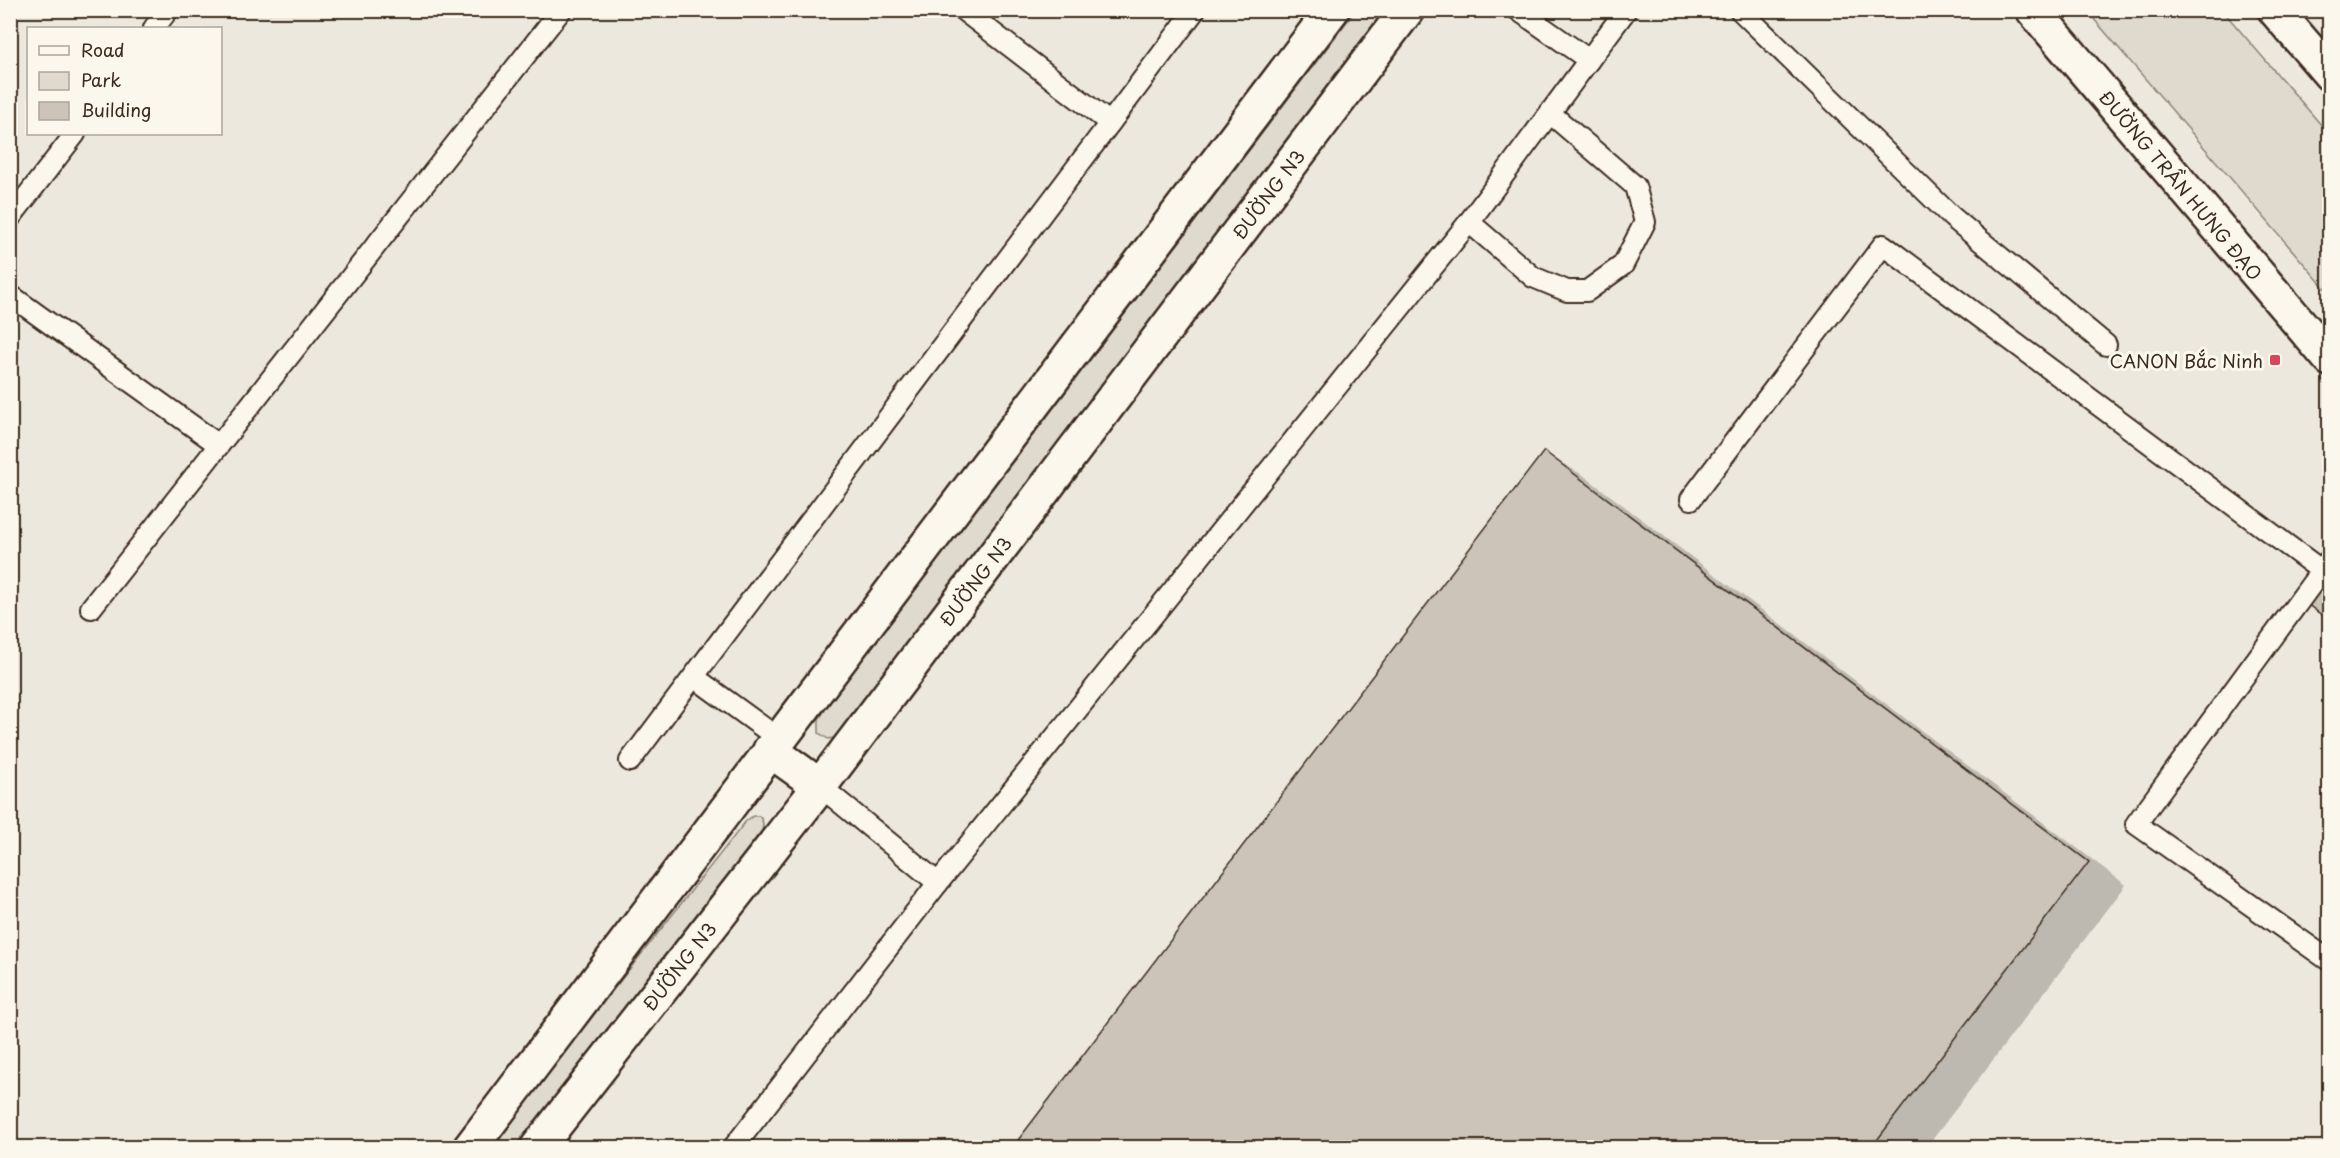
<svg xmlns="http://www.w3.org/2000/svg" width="2340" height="1158" font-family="'Playpen Sans',sans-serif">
	<rect width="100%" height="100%" fill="#fbf7ec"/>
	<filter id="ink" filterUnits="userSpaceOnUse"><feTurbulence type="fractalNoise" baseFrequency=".0167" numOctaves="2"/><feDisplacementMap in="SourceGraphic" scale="12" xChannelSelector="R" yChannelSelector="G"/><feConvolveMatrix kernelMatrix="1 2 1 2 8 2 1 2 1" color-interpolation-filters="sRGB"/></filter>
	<g filter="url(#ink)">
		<!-- built -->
		<path fill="#ede8dd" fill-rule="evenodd" d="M11,11H2329V1147H11ZM28,28H220V134H28Z"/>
		<!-- green -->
		<g fill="#dfd9ce" stroke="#8d8276" stroke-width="1.5">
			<path d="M1355,11H1385L840,731L834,738L828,739L819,733V719L832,699Z"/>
			<path d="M2087,11H2223L2329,134V293Z"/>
			<path d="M753,816H759C765,822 763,827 761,834L520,1147L489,1148L746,821Z"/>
		</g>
		<!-- shadow -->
		<path fill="#0003" d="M1544,453L1583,475L2126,885L1926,1148H1014Z"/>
		<!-- building -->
		<g fill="#ccc4b9" stroke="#3b2a1e" stroke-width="1.5">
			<path d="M1544,451L2089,862L1871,1148H1012Z"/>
			<path d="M2330,574V621L2307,604Z"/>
		</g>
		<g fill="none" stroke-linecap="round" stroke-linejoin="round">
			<!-- lane casing -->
			<g stroke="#3b2a1e" stroke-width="24">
				<g id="lane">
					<path d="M963,10L1110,123"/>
					<path d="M1518,10L1589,60"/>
					<path d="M1740,10L1952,217L2106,345"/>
					<path d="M154,28L168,10"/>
					<path d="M10,218L75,134"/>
					<path d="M1469,222L1533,277L1567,291H1587L1623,265L1645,222L1635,186L1550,113"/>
					<path d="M10,295L219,445"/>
					<path d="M1691,499L1883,245L2330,577"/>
					<path d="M2330,559L2136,824L2330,961"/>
					<path d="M91,608L561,10"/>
					<path d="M694,677L779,739"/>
					<path d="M630,761L1195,10"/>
					<path d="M820,786L938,883"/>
					<path d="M733,1148L938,883L1469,222L1626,10"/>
				</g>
			</g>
			<!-- street casing -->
			<g stroke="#3b2a1e" stroke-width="38">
				<path id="street" d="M770,750L820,786"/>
			</g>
			<!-- secondary casing -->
			<g stroke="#3b2a1e" stroke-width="38">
				<g id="secondary">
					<path d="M2033,10L2330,359"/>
					<path d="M470,1148L1332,10"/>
					<path d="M537,1148L820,786L1407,10"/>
				</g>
			</g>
			<!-- highway casing -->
			<g stroke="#3b2a1e" stroke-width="38">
				<path id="highway" d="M2275,10L2330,74"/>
			</g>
			<!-- lane -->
			<use href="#lane" stroke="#fbf7ec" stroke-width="20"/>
			<!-- street -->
			<use href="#street" stroke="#fbf7ec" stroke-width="33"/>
			<!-- secondary -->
			<use href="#secondary" stroke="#fbf7ec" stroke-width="33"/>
			<!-- highway -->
			<use href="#highway" stroke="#fbf7ec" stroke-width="33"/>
		</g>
	</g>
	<!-- markers -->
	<rect fill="#d1495b" stroke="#fbf7ec" stroke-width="2" x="2269" y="354" width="12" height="12" rx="3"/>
	<g text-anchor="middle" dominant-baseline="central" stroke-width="6" stroke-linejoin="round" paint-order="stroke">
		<!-- street labels -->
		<g font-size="18" fill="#3b2a1e" stroke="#fbf7ec">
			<text transform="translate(2181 185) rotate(50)">ĐƯỜNG TRẦN HƯNG ĐẠO</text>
			<text transform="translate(1268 194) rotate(-53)">ĐƯỜNG N3</text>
			<text transform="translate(975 581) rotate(-53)">ĐƯỜNG N3</text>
			<text transform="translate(679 966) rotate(-52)">ĐƯỜNG N3</text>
		</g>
		<!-- poi labels -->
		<g font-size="18" fill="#3b2a1e" stroke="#fbf7ec" text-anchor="end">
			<text x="2263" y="360">CANON Bắc Ninh</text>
		</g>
	</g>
	<!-- margin -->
	<rect width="2340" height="1158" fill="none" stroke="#fbf7ec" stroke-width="36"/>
	<rect x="18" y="18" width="2304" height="1122" fill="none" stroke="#3b2a1e" stroke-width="2" filter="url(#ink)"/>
	<!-- legend -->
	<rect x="27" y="27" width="195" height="108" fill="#fbf7ec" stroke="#aea59a" stroke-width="1.5"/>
	<rect x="39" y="46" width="30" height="9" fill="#fbf7ec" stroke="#aea59a" stroke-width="1.5"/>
	<text x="81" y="57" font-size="18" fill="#3b2a1e">Road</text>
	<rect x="39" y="72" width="30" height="18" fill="#dfd9ce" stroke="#aea59a" stroke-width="1.5"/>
	<text x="81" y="87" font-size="18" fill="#3b2a1e">Park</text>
	<rect x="39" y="102" width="30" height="18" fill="#ccc4b9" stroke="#aea59a" stroke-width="1.5"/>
	<text x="81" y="117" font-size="18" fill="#3b2a1e">Building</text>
</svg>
